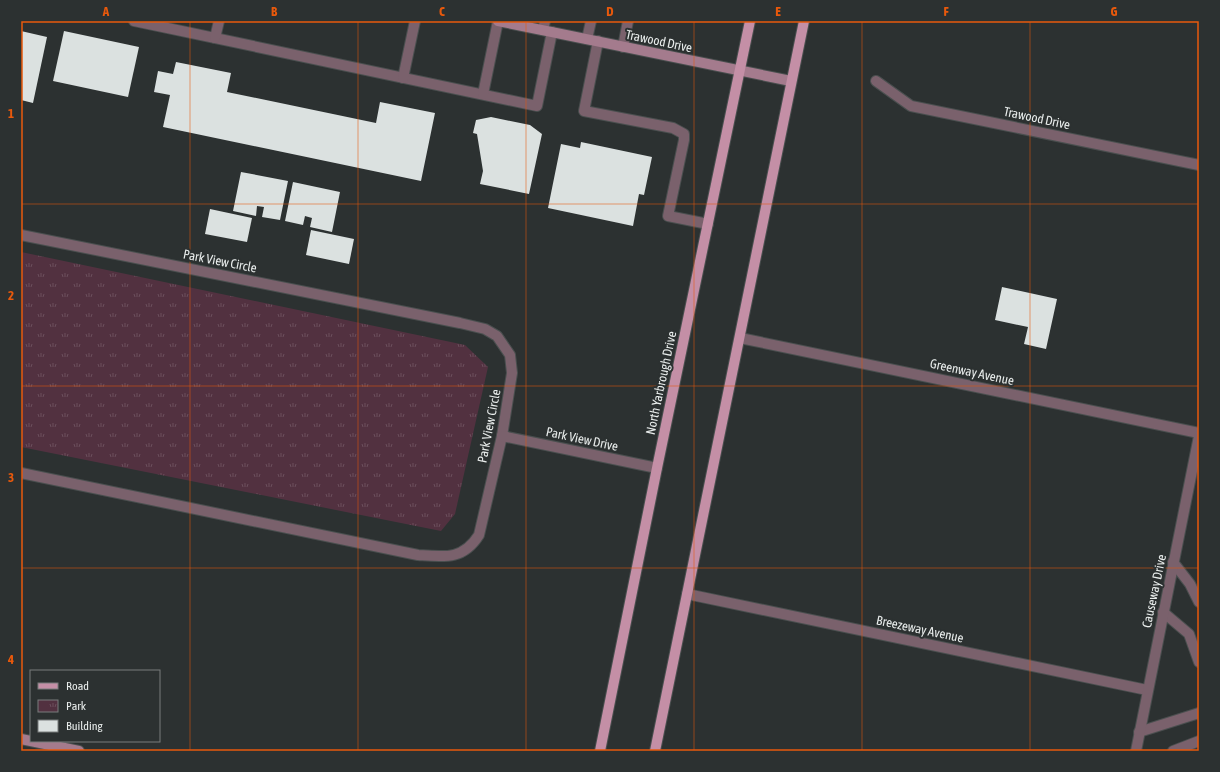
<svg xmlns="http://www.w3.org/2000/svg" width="1220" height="772" font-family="'Asap Condensed',sans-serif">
	<defs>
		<pattern id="park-tufts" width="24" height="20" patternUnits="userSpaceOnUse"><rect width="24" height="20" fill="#523140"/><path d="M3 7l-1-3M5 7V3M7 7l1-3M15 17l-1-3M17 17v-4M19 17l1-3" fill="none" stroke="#6b4f5c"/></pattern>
	</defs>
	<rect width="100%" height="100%" fill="#2c3131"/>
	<!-- park -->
	<path fill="url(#park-tufts)" d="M21,252L465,345L488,367L455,514L441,531L21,447Z"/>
	<!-- building -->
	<g fill="#dbe1e0">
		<path d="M21,31L47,37L33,103L21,100Z"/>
		<path d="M64,31L139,47L128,97L53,81Z"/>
		<path d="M176,62L231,73L227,92L376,123L380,102L435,113L421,181L163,127L170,95L154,92L158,71L173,74Z"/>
		<path d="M491,117L530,125L542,134L529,194L480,184L483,171L477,134L473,133L476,120Z"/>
		<path d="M581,142L652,157L644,195L639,194L633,226L548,208L561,144L580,148Z"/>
		<path d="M241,172L288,181L280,220L262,217L264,207L257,206L256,216L233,211Z"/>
		<path d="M293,182L340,192L332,232L310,227L312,218L305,216L303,225L285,221Z"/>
		<path d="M210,209L252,218L247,242L205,234Z"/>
		<path d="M311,230L354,239L349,264L306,255Z"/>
		<path d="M1002,287L1057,299L1046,349L1024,344L1028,327L995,320Z"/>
	</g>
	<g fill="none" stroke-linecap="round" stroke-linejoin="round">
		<!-- lane casing -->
		<g stroke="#4a4f4f" stroke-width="12">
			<g id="lane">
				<path d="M134,21L537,106L552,32"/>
				<path d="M543,30L545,21"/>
				<path d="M215,38L219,21"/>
				<path d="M587,39L591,21"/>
				<path d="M598,41L584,111L673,128L684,134V140L668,216L708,224"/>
				<path d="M623,47L628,21"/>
				<path d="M403,78L415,21"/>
				<path d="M483,94L498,21"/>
				<path d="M1173,562L1190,584L1199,602"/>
				<path d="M1163,612L1189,634L1199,662"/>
				<path d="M1139,732L1199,713"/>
				<path d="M1173,751L1199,741"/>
			</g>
		</g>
		<!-- street casing -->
		<g stroke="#4a4f4f" stroke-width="12">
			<g id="street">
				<path d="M876,81L911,106L1199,165"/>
				<path d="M21,235L460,323L485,329L497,336L510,355L512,373L502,436L479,535C463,560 445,557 418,555L21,473"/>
				<path d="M740,338L1199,433"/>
				<path d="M502,436L657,468"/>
				<path d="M687,594L1147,690"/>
				<path d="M1136,751L1199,436"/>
			</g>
		</g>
		<!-- secondary casing -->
		<g stroke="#4a4f4f" stroke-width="12">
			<g id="secondary">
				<path d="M498,21L791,81"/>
				<path d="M21,739L79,751"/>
			</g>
		</g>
		<!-- primary casing -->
		<g stroke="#4a4f4f" stroke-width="12">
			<g id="primary">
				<path d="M600,751L657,468L750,21"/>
				<path d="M655,751L804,21"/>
			</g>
		</g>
		<!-- lane -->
		<use href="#lane" stroke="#7a616c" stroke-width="10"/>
		<!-- street -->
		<use href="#street" stroke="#7a616c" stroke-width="10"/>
		<!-- secondary -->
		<use href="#secondary" stroke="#a47b8d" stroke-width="10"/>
		<!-- primary -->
		<use href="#primary" stroke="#c48fa6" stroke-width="10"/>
	</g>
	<!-- grid -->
	<path fill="none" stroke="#e8590c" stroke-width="1" stroke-opacity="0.55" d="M190,21V751M358,21V751M526,21V751M694,21V751M862,21V751M1030,21V751M21,204H1199M21,386H1199M21,568H1199"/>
	<g text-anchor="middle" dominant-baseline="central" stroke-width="4" stroke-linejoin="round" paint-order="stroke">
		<!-- street labels -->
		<g font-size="13" fill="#e9edec" stroke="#2c3131">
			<text transform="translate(659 41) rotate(12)">Trawood Drive</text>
			<text transform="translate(1037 118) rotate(12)">Trawood Drive</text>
			<text transform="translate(220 261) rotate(11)">Park View Circle</text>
			<text transform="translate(972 372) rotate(12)">Greenway Avenue</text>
			<text transform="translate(661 383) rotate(-78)">North Yarbrough Drive</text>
			<text transform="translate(489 426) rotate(-79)">Park View Circle</text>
			<text transform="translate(582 439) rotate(12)">Park View Drive</text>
			<text transform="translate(1154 591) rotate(-78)">Causeway Drive</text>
			<text transform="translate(920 629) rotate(12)">Breezeway Avenue</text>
		</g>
	</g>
	<!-- border -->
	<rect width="1220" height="772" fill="none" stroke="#2c3131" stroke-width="44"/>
	<!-- legend -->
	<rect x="30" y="670" width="130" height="72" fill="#2c3131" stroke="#787c7c"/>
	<rect x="38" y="683" width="20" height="6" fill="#c48fa6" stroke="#787c7c"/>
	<text x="66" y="690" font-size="12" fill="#e9edec">Road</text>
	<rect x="38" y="700" width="20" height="12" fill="url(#park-tufts)" stroke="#787c7c"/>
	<text x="66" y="710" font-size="12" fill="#e9edec">Park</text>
	<rect x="38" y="720" width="20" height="12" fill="#dbe1e0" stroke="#787c7c"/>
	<text x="66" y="730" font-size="12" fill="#e9edec">Building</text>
	<rect x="22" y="22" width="1176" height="728" fill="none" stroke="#e8590c" stroke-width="1.5"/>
	<g font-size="13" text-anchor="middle" font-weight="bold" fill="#e8590c">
		<text x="106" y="16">A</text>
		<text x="274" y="16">B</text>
		<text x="442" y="16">C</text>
		<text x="610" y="16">D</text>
		<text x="778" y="16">E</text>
		<text x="946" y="16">F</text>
		<text x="1114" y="16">G</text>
		<text x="11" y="118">1</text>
		<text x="11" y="300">2</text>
		<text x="11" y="482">3</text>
		<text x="11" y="664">4</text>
	</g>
</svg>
